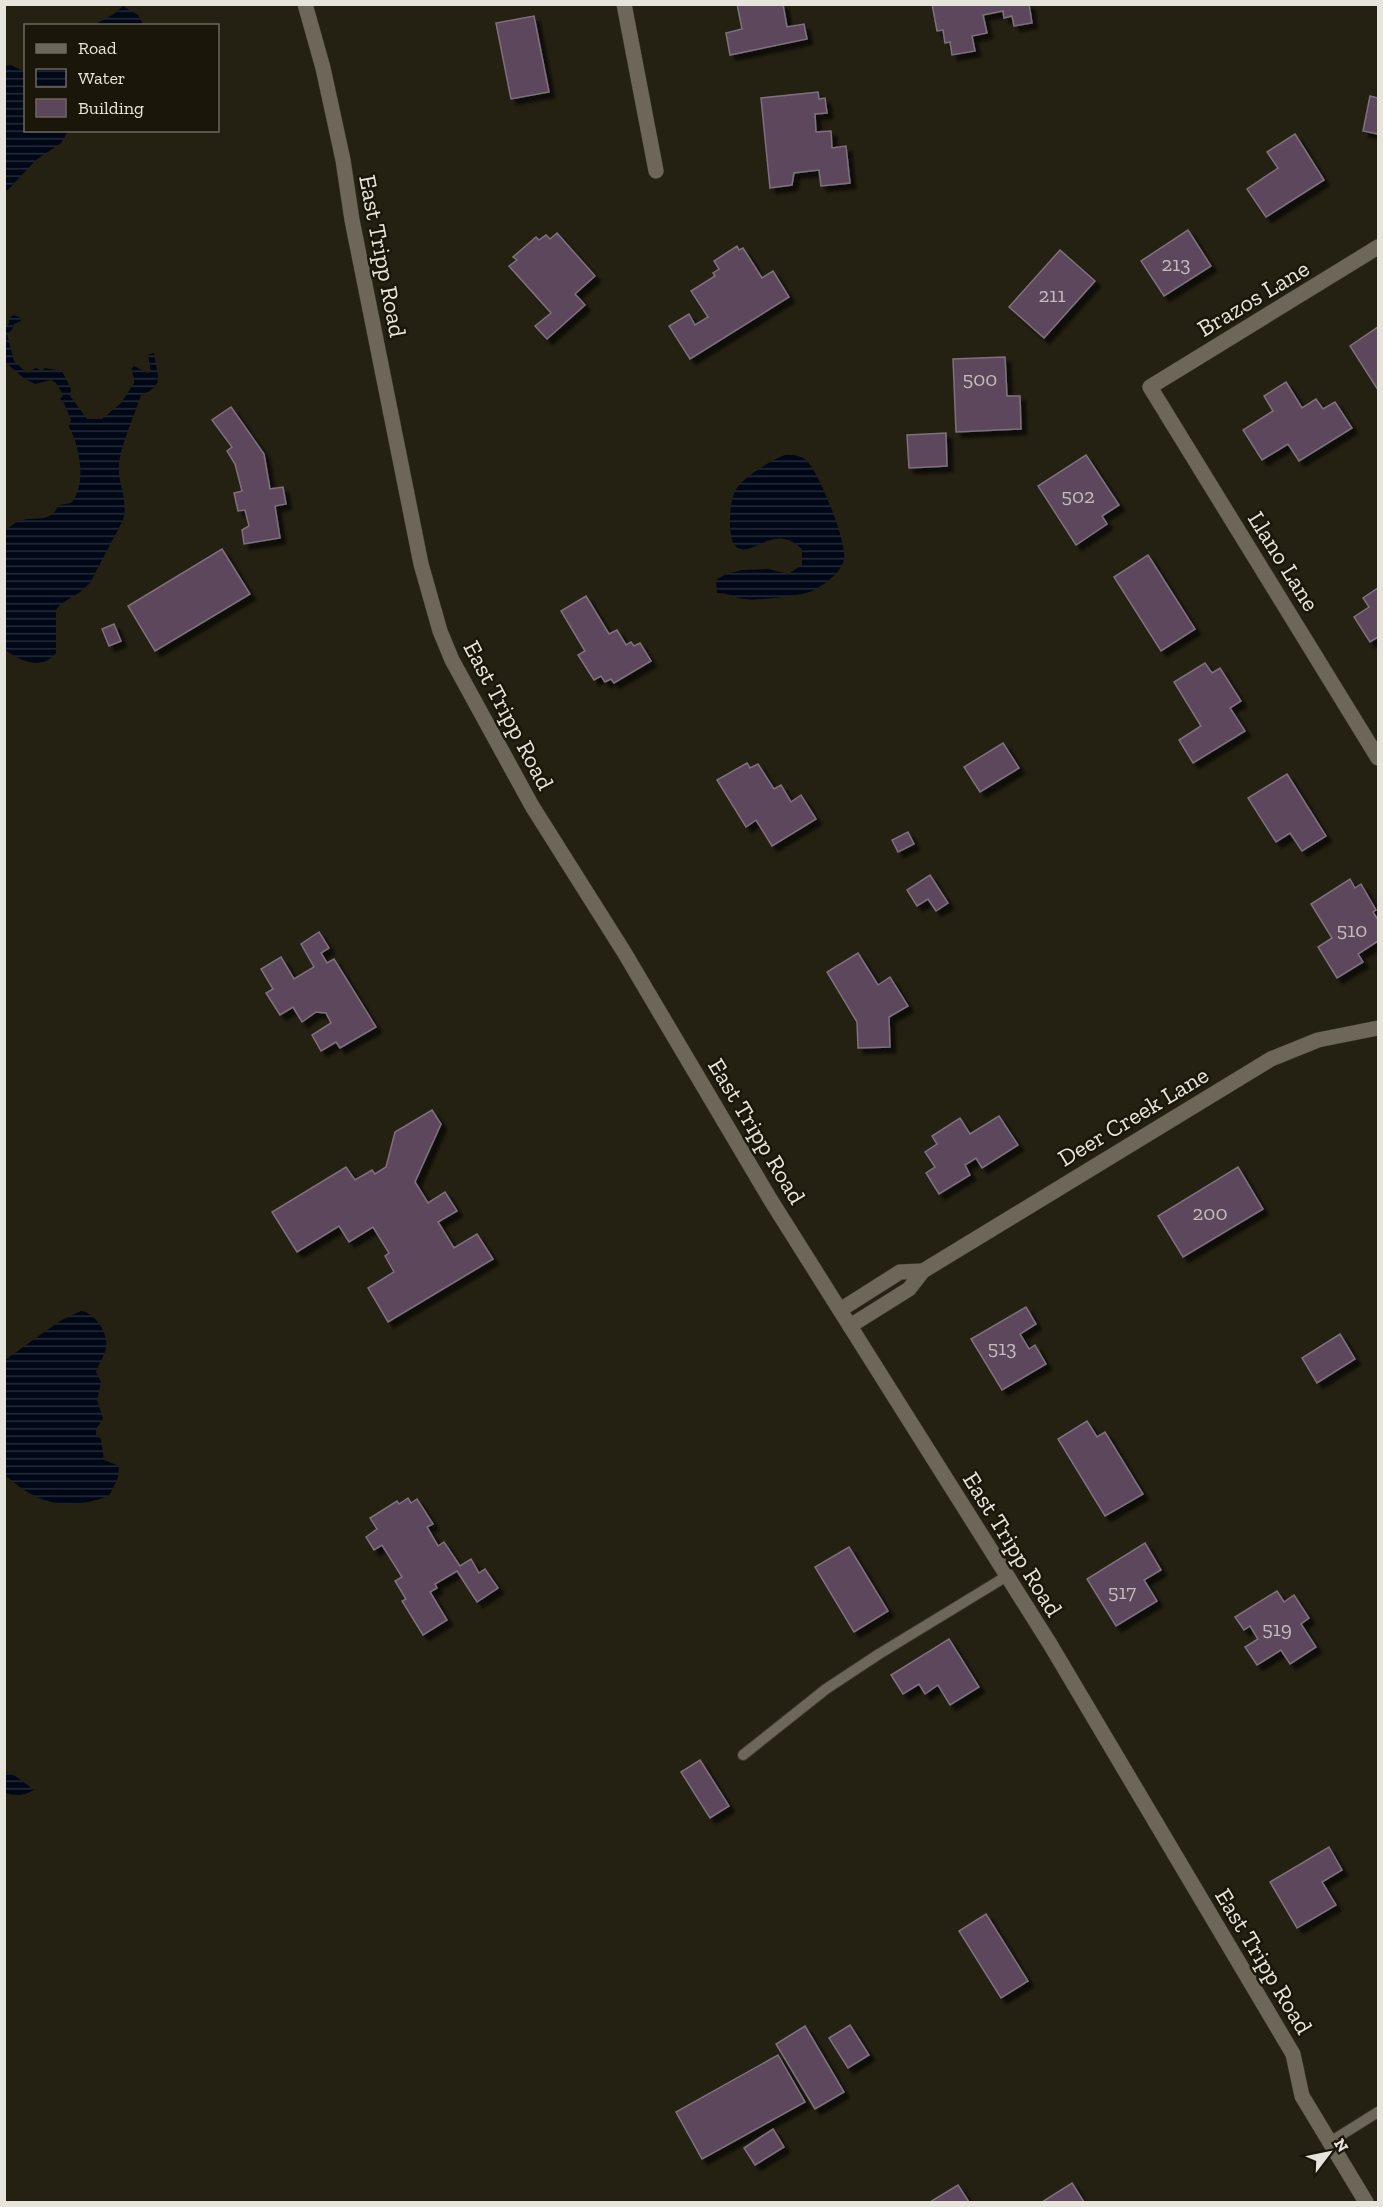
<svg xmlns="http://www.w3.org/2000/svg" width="1383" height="2207" font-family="'Zilla Slab',serif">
	<defs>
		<pattern id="water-rules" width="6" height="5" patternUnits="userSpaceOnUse" patternTransform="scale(1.5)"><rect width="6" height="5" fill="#000716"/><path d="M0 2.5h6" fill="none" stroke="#252b37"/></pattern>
		<filter id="shadow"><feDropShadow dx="5.5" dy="5.5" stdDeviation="1.5" flood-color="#0009"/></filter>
	</defs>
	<rect width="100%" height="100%" fill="#242012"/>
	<!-- water -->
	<g fill="url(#water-rules)">
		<path d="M123,6L138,15L143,25H94L114,14Z"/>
		<path d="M11,65L25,72L26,130L68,131L61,143L36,160L5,193V66Z"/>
		<path d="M14,315L21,318V321L14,324L12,330L7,334L14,361L27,373L36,368L42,371L45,368L62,371L71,389L70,396L87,419H102L121,403L134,383V377L131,370L134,366L147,373L151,372L148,355L154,353C156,374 167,385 141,395C135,414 121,444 119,464C117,483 129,500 123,520L90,583L80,592L61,604L56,610V653C41,671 21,661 5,650V530C9,528 13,524 17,522C35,514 48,526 59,505L71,503C87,485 80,446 69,427L71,420L64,403L60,400L63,395L56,383L51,380L35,384L25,379L6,363L5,356V329L9,323V318Z"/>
		<path d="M788,454C794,455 800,456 805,459C818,469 848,544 844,560C840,574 824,585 812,591C801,596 756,601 744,599C734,598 728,592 717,593L716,580L726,574L742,570L768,569L788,574L802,565V549C774,522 755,556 738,548C731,544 731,534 730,527C730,514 730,503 735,491C741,478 774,458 788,454Z"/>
		<path d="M81,1311C96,1313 109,1334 106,1349C104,1356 99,1364 96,1372L101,1382L97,1400L103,1419L96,1429V1435L101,1439L104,1460L119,1466L118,1478L109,1496C67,1511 38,1505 5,1475V1360L60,1321Z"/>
		<path d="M5,1771L17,1777L34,1790C23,1796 16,1796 5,1793Z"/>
	</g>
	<!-- building -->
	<g fill="#5c465c" stroke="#7e717e" stroke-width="1.5" filter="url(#shadow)">
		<path d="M737,4H783L787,27L804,24L807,39L730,55L726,33L742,29Z"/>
		<path d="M932,4H1029L1032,23L1014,26L1012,16L1004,18L1003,11L983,15L987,33L972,36L975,51L952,55L950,42L945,43L943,30L937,31Z"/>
		<path d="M534,16L549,92L511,99L496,23Z"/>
		<path d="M818,92L819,99L825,98L827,113L815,114L816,132L831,131L832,148L846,146L850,183L821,186L819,170L794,173L792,185L770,188L761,98Z"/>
		<path d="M1370,96L1378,98V134L1363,131Z"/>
		<path d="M1295,134L1324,180L1266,217L1247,189L1278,168L1267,152Z"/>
		<path d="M1188,230L1211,266L1164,296L1141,261Z"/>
		<path d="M557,233L595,276L575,294L585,305L547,339L535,326L551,313L509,266L517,260L513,257L536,237L539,240L546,235L550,239Z"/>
		<path d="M737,246L739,250L743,248L762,278L773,271L789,297L690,359L669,326L689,314L695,325L708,317L691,291L715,276L713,273L719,269L714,261Z"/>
		<path d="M1060,250L1095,281L1044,338L1009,307Z"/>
		<path d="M1378,327V390L1350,346Z"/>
		<path d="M1005,357L1007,396H1020L1021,429L956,432L953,359Z"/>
		<path d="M1286,382L1302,408L1316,399L1323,409L1335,402L1352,428L1299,461L1288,444L1262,460L1243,430L1273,411L1264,396Z"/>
		<path d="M231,407L264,454L270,489L283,487L286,504L275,506L280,538L244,544L242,530L249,526L245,510L238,511L234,493L242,491L235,464L227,451L232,447L212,420Z"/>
		<path d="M946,433L947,466L909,468L907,435Z"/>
		<path d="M1086,455L1119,505L1102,516L1107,524L1076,545L1038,486Z"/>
		<path d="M222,549L250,594L155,651L128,606Z"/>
		<path d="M1148,555L1195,629L1161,651L1114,577Z"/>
		<path d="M1378,588V637L1370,642L1354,617L1369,607L1363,598Z"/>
		<path d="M586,596L609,634L617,630L626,645L631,642L634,646L640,643L651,661L614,683L611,679L605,682L601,676L594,680L578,655L585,651L561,611Z"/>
		<path d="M114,624L121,641L109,646L102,629Z"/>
		<path d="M1205,663L1212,673L1220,668L1241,701L1230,708L1245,731L1193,763L1179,740L1201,726L1174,682Z"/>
		<path d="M1003,743L1019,768L980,792L964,767Z"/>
		<path d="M747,763L750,768L758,764L774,789L781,785L791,802L801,795L816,819L772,846L756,820L746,827L717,780Z"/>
		<path d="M1287,774L1326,836L1302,851L1290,833L1276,842L1248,798Z"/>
		<path d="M908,832L914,844L898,852L892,840Z"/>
		<path d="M930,875L948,903L936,911L928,899L917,906L907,890Z"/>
		<path d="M1350,879L1355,888L1361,884L1376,910L1373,912L1378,920V941L1358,954L1363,962L1337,978L1318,947L1332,938L1311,904Z"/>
		<path d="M319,932L329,948L321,953L327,963L334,959L376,1027L340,1048L336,1042L321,1051L312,1035L331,1023L326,1013L316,1012L302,1022L293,1007L280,1015L266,993L273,989L261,969L281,957L294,979L314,967L301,944Z"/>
		<path d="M858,953L878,985L890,977L908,1006L889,1017L890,1047L858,1048L857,1022L827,972Z"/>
		<path d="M432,1110L441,1124L415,1182L428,1203L445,1192L457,1211L438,1222L454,1248L477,1234L493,1259L388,1322L368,1288L394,1272L385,1256L389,1253L373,1227L349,1242L339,1226L297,1252L272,1212L346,1167L355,1180L372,1170L375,1174L386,1167L395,1132Z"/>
		<path d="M999,1116L1018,1145L982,1168L976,1158L965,1165L970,1175L939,1194L926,1173L935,1167L925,1152L937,1144L932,1136L960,1118L970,1134Z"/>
		<path d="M1238,1167L1263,1209L1183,1257L1158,1216Z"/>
		<path d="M1026,1307L1036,1324L1020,1334L1029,1349L1035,1345L1046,1364L1002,1390L971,1339Z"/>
		<path d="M1340,1334L1355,1359L1317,1383L1302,1358Z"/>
		<path d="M1087,1421L1097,1437L1105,1432L1143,1494L1105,1516L1058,1439Z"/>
		<path d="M408,1498L411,1503L417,1499L433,1524L427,1527L438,1546L444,1542L460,1566L471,1559L479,1573L485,1569L498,1588L477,1602L457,1571L435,1584L437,1588L430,1592L447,1620L423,1635L402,1601L406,1599L395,1581L402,1577L382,1545L374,1550L366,1537L377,1529L370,1518L397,1501L399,1504Z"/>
		<path d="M1145,1543L1161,1570L1144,1580L1157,1601L1116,1626L1087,1579Z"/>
		<path d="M849,1547L888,1611L854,1632L815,1567Z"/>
		<path d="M1277,1591L1284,1602L1294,1595L1309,1618L1301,1624L1316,1647L1290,1664L1281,1650L1257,1665L1245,1647L1258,1639L1250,1626L1244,1630L1235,1617Z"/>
		<path d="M949,1639L979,1687L950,1705L938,1685L925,1694L919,1684L903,1694L891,1675Z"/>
		<path d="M700,1760L729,1806L710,1818L681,1772Z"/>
		<path d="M1329,1847L1342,1870L1322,1882L1336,1905L1297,1928L1270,1882Z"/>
		<path d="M986,1914L1028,1981L1001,1998L959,1931Z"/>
		<path d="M850,2025L869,2055L848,2068L829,2038Z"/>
		<path d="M805,2026L844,2092L815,2109L776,2044Z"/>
		<path d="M778,2055L805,2102L702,2159L676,2112Z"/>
		<path d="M773,2129L784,2147L755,2165L744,2148Z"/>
		<path d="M1072,2183L1084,2202H1042Z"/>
		<path d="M958,2185L969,2202H930Z"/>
	</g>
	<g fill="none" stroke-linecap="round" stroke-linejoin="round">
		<!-- lane casing -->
		<g stroke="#3d3931" stroke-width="12">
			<g id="lane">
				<path d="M743,1755L826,1689L879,1654L1007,1576"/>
				<path d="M1330,2142L1378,2112"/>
			</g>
		</g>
		<!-- street casing -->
		<g stroke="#3d3931" stroke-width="16">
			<g id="street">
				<path d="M624,4L656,171"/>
				<path d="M1378,247L1150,387L1378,758"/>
				<path d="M840,1310L900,1272L923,1271"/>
				<path d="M850,1326L909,1289L923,1271L1271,1059L1318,1040L1378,1028"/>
			</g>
		</g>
		<!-- secondary casing -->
		<g stroke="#3d3931" stroke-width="16">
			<path id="secondary" d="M305,4L323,68L343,160L352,220L421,564L440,631L452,660L532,806L624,952L770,1199L1050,1644L1293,2054L1302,2096L1366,2202"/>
		</g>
		<!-- lane -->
		<use href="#lane" stroke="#6c6758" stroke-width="10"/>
		<!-- street -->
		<use href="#street" stroke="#6c6758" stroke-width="15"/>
		<!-- secondary -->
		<use href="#secondary" stroke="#6c6758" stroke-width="15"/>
	</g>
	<g text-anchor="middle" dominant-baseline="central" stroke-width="5" stroke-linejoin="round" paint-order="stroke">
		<!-- number labels -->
		<g font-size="21" fill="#c4bcbb">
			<text x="1176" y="263">213</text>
			<text x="1052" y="294">211</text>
			<text x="980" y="378">500</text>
			<text x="1078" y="495">502</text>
			<text x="1352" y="929">510</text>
			<text x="1210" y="1212">200</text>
			<text x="1002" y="1347">513</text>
			<text x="1122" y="1591">517</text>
			<text x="1277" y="1628">519</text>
		</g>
		<!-- street labels -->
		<g font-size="24" fill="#e7e4db" stroke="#1a1609">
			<text transform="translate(383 256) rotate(79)">East Tripp Road</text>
			<text transform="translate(1253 298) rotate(-31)">Brazos Lane</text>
			<text transform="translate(1284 561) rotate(58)">Llano Lane</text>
			<text transform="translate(509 715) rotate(62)">East Tripp Road</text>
			<text transform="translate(1133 1116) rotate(-31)">Deer Creek Lane</text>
			<text transform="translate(757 1131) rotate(59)">East Tripp Road</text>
			<text transform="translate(1013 1544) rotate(58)">East Tripp Road</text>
			<text transform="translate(1264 1961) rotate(59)">East Tripp Road</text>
		</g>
	</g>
	<!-- border -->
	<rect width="1383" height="2207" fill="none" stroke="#e7e4db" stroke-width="12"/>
	<!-- legend -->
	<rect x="24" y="24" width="195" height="108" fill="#1a1609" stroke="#6c685d" stroke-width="1.5"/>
	<rect x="36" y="44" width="30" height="9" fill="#6c6758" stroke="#6c685d" stroke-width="1.5"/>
	<text x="78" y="54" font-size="18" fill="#e7e4db">Road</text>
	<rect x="36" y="69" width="30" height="18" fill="url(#water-rules)" stroke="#6c685d" stroke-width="1.5"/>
	<text x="78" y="84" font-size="18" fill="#e7e4db">Water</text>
	<rect x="36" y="99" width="30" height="18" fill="#5c465c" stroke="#6c685d" stroke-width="1.5"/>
	<text x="78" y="114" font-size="18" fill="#e7e4db">Building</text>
	<!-- north arrow -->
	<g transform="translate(1329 2153) rotate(58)" stroke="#1a1609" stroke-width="4.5" paint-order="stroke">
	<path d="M0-4.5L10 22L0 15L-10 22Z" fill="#e7e4db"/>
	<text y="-9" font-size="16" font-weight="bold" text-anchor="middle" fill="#e7e4db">N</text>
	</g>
</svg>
